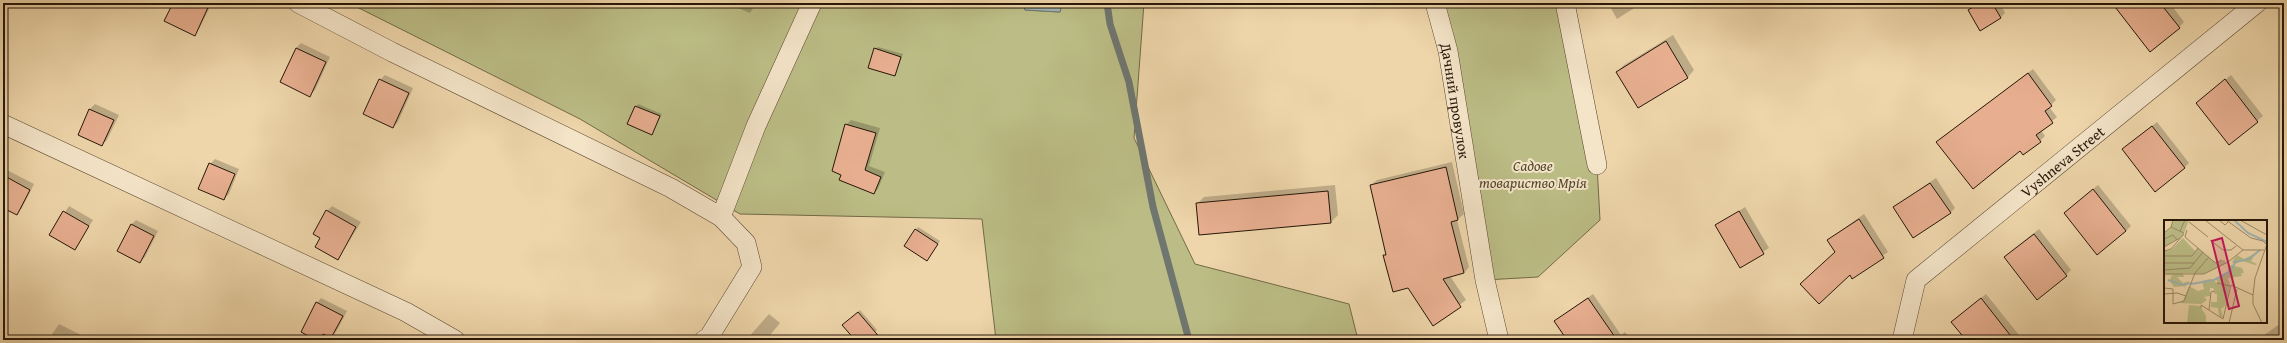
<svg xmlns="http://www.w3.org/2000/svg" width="2287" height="343" font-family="'Gentium Book Plus',serif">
	<rect width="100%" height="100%" fill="#eed6aa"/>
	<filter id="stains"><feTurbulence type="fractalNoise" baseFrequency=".005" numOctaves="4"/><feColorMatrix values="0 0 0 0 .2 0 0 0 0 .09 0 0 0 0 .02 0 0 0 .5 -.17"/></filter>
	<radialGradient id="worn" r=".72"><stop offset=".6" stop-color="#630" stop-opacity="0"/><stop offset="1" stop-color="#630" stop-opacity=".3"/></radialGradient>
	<!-- green -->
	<g fill="#bcbd86" stroke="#726a47">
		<path d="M349,3H1022L1025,10L1060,12L1062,3H1144L1134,138L1195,264L1349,304L1358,340H996L982,219L740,214L580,119Z"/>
		<path d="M1435,3H1566L1597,165L1600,220L1538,277L1485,280Z"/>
	</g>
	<!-- water -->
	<path fill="#9fb6b5" stroke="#6f7670" d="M1022,3H1062L1060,12L1025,10Z"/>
	<!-- shadow -->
	<g fill="#0003">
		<path d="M174,3H212L199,29L194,34Z"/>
		<path d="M726,3H756L750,13Z"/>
		<path d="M1608,3H1642L1617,19Z"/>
		<path d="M1978,3H2000L2005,13L2000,18L1969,10Z"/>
		<path d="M2125,3H2176L2172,6L2184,22L2179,27Z"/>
		<path d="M1673,35L1694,70L1688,77L1638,107L1617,72L1624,65Z"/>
		<path d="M301,43L330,57L315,90L310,95L296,48Z"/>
		<path d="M878,47L903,54L895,75L875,49Z"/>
		<path d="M2033,69L2056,100L2049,107L2057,117L2041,130L2045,136L2040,141L2023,154L2020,150L1937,142Z"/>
		<path d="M385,75L413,88L398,122L393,127L380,80Z"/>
		<path d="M2231,75L2263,116L2229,144L2197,103Z"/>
		<path d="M95,104L119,115L107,140L102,145L79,134L90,109Z"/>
		<path d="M638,104L662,114L652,134L628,124Z"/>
		<path d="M2284,111V125L2278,117Z"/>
		<path d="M851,120L880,128L869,166L885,172L878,189L874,193L842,175L846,125Z"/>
		<path d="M2157,122L2189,163L2184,168L2128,145Z"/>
		<path d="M215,159L239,169L229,194L224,199L210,164Z"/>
		<path d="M1452,162L1464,214L1457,220L1469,267L1464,273L1450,276L1466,300L1434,324L1409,287L1384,256L1387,253L1371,185L1377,180Z"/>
		<path d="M7,170L34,184L22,208L17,213L3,206V174Z"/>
		<path d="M1936,178L1955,208L1950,213L1894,207Z"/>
		<path d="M1335,185L1338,215L1331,222L1197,204L1204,197Z"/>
		<path d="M2098,185L2131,226L2126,231L2065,213Z"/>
		<path d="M69,206L93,220L74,249L50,235Z"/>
		<path d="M332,206L361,222L338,259L321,238L327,211Z"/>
		<path d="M1745,207L1769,248L1740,267L1716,226Z"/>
		<path d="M1864,214L1888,252L1852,277L1828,240Z"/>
		<path d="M136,220L158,231L145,257L140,262L131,225Z"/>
		<path d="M918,227L940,241L929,257L916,230Z"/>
		<path d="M2039,229L2071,270L2066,275L2010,252Z"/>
		<path d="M1593,294L1621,335L1625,332L1632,340H1568L1555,321Z"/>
		<path d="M1986,294L2019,335L2013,340H1967L1958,317Z"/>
		<path d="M321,298L347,311L336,332L331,337L325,334L318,340L317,303Z"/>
		<path d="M860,310L877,330L866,340H857L846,323Z"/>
		<path d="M769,314L780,323L766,340H746Z"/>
		<path d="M2284,321V340H2257Z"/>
		<path d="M59,324L85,337L84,340H48Z"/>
	</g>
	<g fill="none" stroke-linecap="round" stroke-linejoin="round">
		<!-- stream -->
		<path stroke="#6f7670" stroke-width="7" d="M1107,3L1110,24L1129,82L1153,207L1189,340"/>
	</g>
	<!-- building -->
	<g fill="#e7af90" stroke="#271608">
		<path d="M173,3H210L195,36L164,21Z"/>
		<path d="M1980,3H1992L2001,18L1980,31L1968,10Z"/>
		<path d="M2112,3H2160L2180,28L2150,52Z"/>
		<path d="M1666,41L1688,78L1638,108L1616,72Z"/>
		<path d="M296,48L326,62L310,97L280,82Z"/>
		<path d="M874,48L901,57L895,76L868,68Z"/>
		<path d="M2028,73L2052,106L2045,111L2053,123L2036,135L2041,142L2023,155L2020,151L1973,189L1936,142Z"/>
		<path d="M379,79L409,93L393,128L363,114Z"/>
		<path d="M2225,79L2258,122L2229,145L2196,103Z"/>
		<path d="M635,106L660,116L652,135L627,124Z"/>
		<path d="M89,109L114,120L102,146L78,135Z"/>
		<path d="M845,124L876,133L865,170L881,177L874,194L839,180L841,175L832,171Z"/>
		<path d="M2152,126L2185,168L2155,192L2122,149Z"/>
		<path d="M209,163L235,174L224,200L198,189Z"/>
		<path d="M1446,167L1458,220L1451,222L1464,273L1443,279L1461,307L1433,326L1408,288L1393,292L1383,255H1386L1370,185Z"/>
		<path d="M3,175L30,190L17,215L3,208Z"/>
		<path d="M1930,183L1951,213L1913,238L1893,207Z"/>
		<path d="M2093,189L2126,231L2097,255L2064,213Z"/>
		<path d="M1328,191L1331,223L1199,235L1196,203Z"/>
		<path d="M326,210L356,227L338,260L315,247L320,238L313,234Z"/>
		<path d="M63,211L89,226L75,250L49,235Z"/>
		<path d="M1739,211L1764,254L1740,268L1715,225Z"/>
		<path d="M1859,219L1884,258L1852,279L1850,275L1819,304L1800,284L1835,252L1827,240Z"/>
		<path d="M131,224L154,236L140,263L117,251Z"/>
		<path d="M915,229L938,244L927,261L904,246Z"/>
		<path d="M2034,234L2067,276L2037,300L2004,257Z"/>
		<path d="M1588,298L1617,340H1567L1554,321Z"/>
		<path d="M1981,298L2014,340H1966L1951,322Z"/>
		<path d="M316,302L343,316L331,338L323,334L320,340H316L301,332Z"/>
		<path d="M858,312L882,340H855L842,325Z"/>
	</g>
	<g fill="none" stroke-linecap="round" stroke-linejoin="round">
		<!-- minor casing -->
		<g stroke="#594630" stroke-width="20">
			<g id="minor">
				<path d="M298,3L392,52L671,188L721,217L746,243L752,267L709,337L704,340"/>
				<path id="s1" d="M1435,3L1448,51L1485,280L1499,340"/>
				<path d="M1565,3L1597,165"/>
				<path d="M3,124L406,312L455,340"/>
				<path d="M721,217L756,126L812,3"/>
				<path id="s2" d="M1902,340L1916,280L2257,3"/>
			</g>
		</g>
		<!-- minor -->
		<use href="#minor" stroke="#f4e4c8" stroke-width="19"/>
	</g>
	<g text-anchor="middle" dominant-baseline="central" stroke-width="4" stroke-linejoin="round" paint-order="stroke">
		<!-- street labels -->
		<g font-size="15" fill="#271608" stroke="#f4e4c8">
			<text stroke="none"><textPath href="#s1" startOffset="100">Дачний провулок</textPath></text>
			<text stroke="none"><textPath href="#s2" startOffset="250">Vyshneva Street</textPath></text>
		</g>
		<!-- park labels -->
		<g font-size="15" font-style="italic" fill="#54482e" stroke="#f4e4c8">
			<text x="1533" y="165">Садове<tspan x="1533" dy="17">товариство Мрія</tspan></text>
		</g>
	</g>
	<!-- overview -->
	<g transform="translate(2164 220)">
		<rect width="103" height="103" fill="#eed6aa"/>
		<path d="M9,0H25L19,16L0,27V13L7,7ZM19,18L31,31L34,28L52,43L60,40L62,43L40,54L19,53L20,57H13L19,63L25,61L20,69L21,66L10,67L6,61L7,56L10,55L0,54V31L7,30ZM92,33L87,41L93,44L91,45L78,41L71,44L68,42L73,35L80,39ZM67,45L78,48L80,53H77L78,56L64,58L66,65L61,86L57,89L59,98L55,96L54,88L47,87V82H53V74H50L51,71L49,68H46V76L40,77L43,80L37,84L15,83L19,81L25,66L34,71L40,69L38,61L47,59L53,63V58L64,52V47ZM25,85L36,86L42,96V103H23Z" fill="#bcbd86"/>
		<path fill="none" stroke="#9fb6b5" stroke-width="2" d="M70,0L84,13L103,22M4,60L18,65L26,63M27,64L50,60L67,51L71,42L85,39L96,30"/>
		<path fill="none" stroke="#9e8969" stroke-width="1" d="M41,0L79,30H100M55,0L61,5L64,2M62,0L87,18L99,21L103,25M76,0L103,15M25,2L44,17M7,7L20,13M23,10L21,17L49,41L52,43L58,40M16,11L21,0M0,13L7,7L9,0M0,19L9,15L13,20M46,20L59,30H67L72,26M0,27L16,18M0,31L7,29L20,14M0,36H28L34,28M0,43H31M0,50L26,48L39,32M0,54H40L64,42L79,30M53,63L66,66M0,68L9,69V84L20,81L31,53L45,37M0,74L13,73L22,76M37,88V85L59,99L67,65L89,75M45,90L47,72L51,71M65,103L73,69M98,103L89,84V75L91,58L103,24"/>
		<path fill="#c2185b" fill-opacity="0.15" stroke="#c2185b" stroke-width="2" d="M58,18L75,86L65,89L48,21Z"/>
		<rect width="103" height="103" fill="none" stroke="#271608" stroke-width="2"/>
	</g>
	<!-- margin -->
	<rect width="2287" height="343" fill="none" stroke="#eed6aa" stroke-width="16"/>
	<rect x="4" y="4" width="2279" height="335" fill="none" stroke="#271608" stroke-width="2"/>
	<rect x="8" y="8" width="2271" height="327" fill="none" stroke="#271608"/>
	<rect width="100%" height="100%" filter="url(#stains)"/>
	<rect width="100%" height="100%" fill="url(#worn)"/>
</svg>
